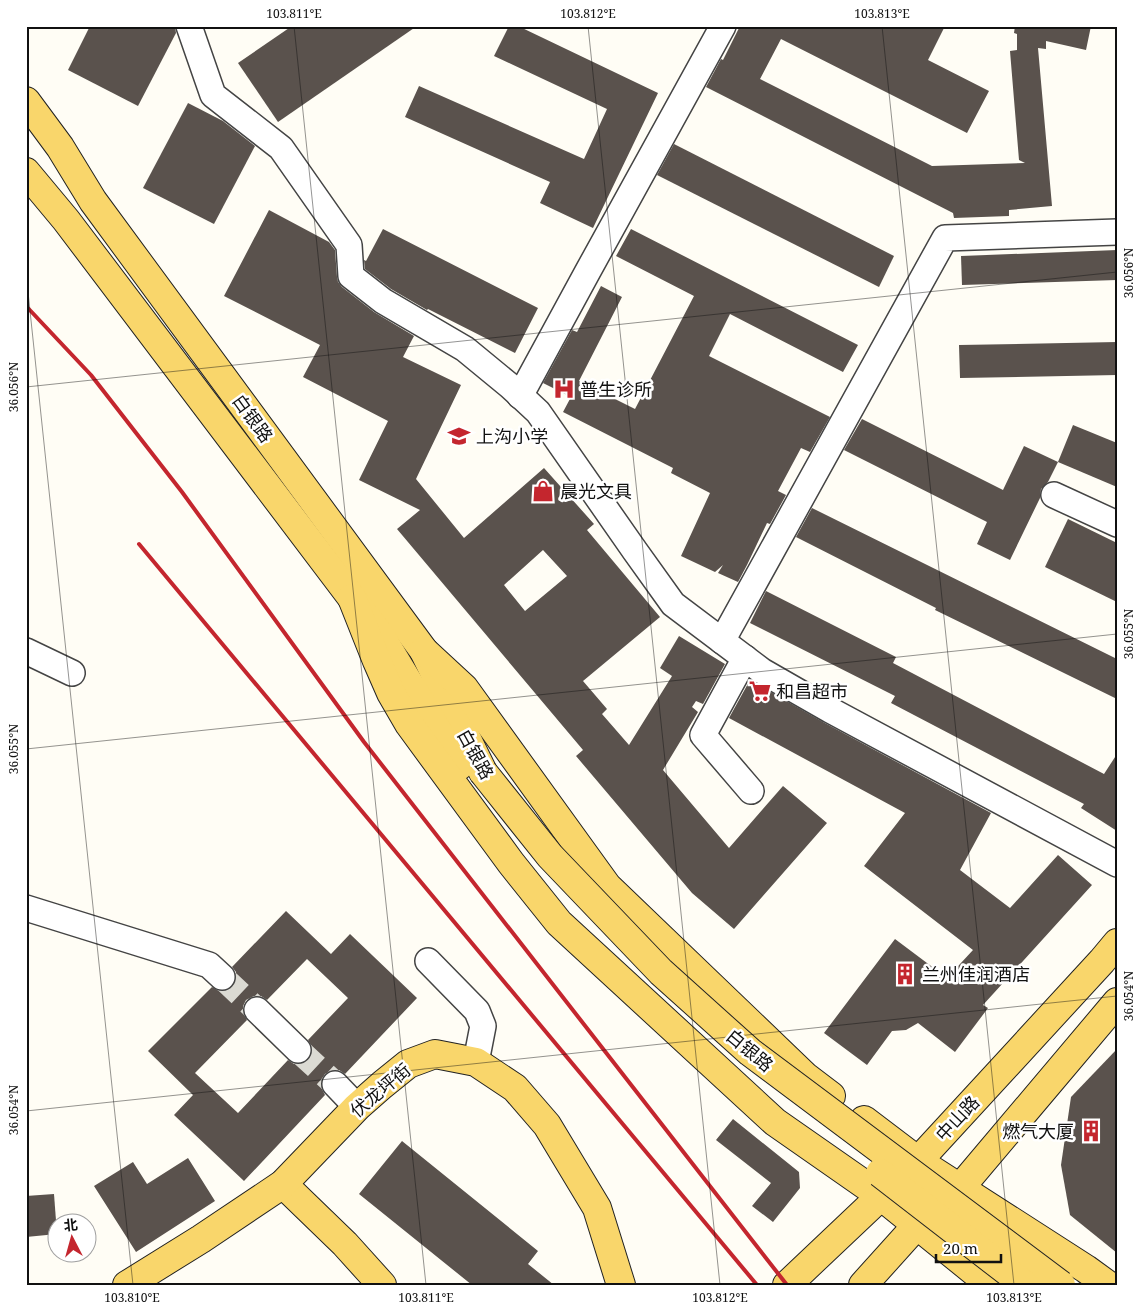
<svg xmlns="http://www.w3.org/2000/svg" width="1143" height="1311" font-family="'Noto Serif','Noto Sans SC',serif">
	<rect width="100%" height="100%" fill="#fffdf5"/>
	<!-- building -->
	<g fill="#5a524d" fill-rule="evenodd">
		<path d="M90,26H175L176,33L138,106L68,70Z"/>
		<path d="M292,26H417L278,122L238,63Z"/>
		<path d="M509,26H518L658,93L593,228L540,203L550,182L405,117L419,86L584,159L607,109L494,56Z"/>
		<path d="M740,26H945L928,60L989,91L967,133L781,39L760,79L932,166L1025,163L1019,160L1010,51L1017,50V34L1014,33L1015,26H1091L1086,50L1046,41V49L1038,48L1052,206L1009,210V216L954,218L953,213L706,87L721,59L723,60Z"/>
		<path d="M188,103L223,121L255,146L214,224L143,188Z"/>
		<path d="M674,144L894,256L879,287L657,175Z"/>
		<path d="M269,210L329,242L335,250L337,277L338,282L342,287L374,312L414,336L403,357L461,385L416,479L464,538L544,468L594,524L587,530L660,617L583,681L607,709L602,714L629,745L672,676L660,668L679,636L725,664L703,704L696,701L692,707L698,712L663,770L729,848L783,786L827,823L734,929L692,893L576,756L583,750L397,529L420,510L359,480L388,421L303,377L320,345L224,296ZM543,550L567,576L525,611L504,585Z"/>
		<path d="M383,229L538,308L515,353L428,309L427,310L391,289L365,269L364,260L366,261Z"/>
		<path d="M631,229L858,345L843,372L730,314L709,356L830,417L810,452L801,448L778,491L786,495L770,524L767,523L747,565L738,582L718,573L723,565L715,572L681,556L710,493L671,473L673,468L563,412L571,397L543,383L572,330L577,332L601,286L622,297L579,381L635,409L694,296L616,256Z"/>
		<path d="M1117,250V280L962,285L961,256Z"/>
		<path d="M1117,342V375L960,378L959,345Z"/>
		<path d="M862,419L1003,490L1024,446L1058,462L1048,482L1041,489L1040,498L1010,560L977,544L987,522L844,450Z"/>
		<path d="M1073,425L1117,443V487L1058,462Z"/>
		<path d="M812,508L1117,659V699L935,610L936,608L796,537Z"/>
		<path d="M1068,519L1117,543V602L1045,567Z"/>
		<path d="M766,591L896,657L893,663L1104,774L1117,754V831L1081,808L1084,804L891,703L895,696L750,623Z"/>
		<path d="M750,680L823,722L991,813L960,870L1010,908L1058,855L1092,885L983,1005L988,1008L955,1052L918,1023L906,1030L892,1031L867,1065L824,1033L895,939L947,978L973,950L864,866L905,813L729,718Z"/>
		<path d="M286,911L331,954L350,934L417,998L345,1074L339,1070H332L325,1074L321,1080V1087L325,1095L244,1181L174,1115L193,1095L148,1051L212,987L219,991H227L232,987L236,980V972L232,967ZM307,959L348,998L308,1040L312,1047V1054L309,1060L301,1064H294L288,1060L238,1113L195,1073L247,1020L243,1013V1006L246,1000L254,996H261L267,1000Z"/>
		<path d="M1117,1049V1253L1070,1215L1061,1165L1071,1097Z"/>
		<path d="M733,1119L799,1172L800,1188L773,1222L752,1206L771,1183L716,1140Z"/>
		<path d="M402,1141L538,1251L528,1264L554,1285H472L359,1194Z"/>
		<path d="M188,1158L215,1201L136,1252L94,1186L133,1162L147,1184Z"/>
		<path d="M54,1194L57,1234L26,1237V1196Z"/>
	</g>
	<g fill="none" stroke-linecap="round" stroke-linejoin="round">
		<!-- minor-tunnel -->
		<g stroke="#dbdad3" stroke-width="25" stroke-dasharray="25 12" stroke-linecap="butt">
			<path d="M222,977L257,1010"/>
			<path d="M298,1050L335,1084"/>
		</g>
		<!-- minor casing -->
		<g stroke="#444" stroke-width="28">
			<g id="minor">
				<path d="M189,26L213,95L281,148L349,245L351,276L383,301L465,349L510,386L538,412L635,551L673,604L762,671L830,710L1117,864"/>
				<path d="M520,396L588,271L723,26"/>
				<path d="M1054,495L1117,524"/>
				<path d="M722,641L945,238L1117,232"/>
				<path d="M26,651L72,673"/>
				<path d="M745,658L703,735L751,791"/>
				<path d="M26,908L209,965L222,977"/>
				<path d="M428,961L477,1011L483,1026L476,1062"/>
				<path d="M257,1010L298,1050"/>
				<path d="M335,1084L357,1107"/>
			</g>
		</g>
		<!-- major casing -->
		<g stroke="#222" stroke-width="30">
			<g id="major">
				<path d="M26,101L60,147L93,201L424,651L483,772"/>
				<path d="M26,172L66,220L352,598L380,635L459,766"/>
				<path d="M352,598L377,661L391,693L409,724L511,863L559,923L775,1122L881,1196L991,1285"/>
				<path d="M424,651L464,688L607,886L806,1077L831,1096"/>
				<path d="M864,1120L918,1161L1086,1269L1108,1285"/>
				<path d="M283,1184L345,1244L382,1285"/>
				<path d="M127,1285L201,1239L283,1184L357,1107L382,1085L408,1064L435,1054L476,1062L515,1088L547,1125L597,1208L621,1285"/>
				<path d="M787,1285L918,1161L1102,961L1117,943"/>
				<path d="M863,1285L917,1225L960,1188L1117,1002"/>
			</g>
		</g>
		<!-- minor -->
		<use href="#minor" stroke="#fff" stroke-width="25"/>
		<!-- major -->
		<use href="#major" stroke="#f9d66b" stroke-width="28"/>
		<!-- rail -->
		<g stroke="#c4262e" stroke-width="4">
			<path d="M26,306L91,375L182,492L364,742L787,1285"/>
			<path d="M139,544L757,1285"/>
		</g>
		<!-- major-bridge casing -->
		<g stroke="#222" stroke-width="30" stroke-linecap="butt">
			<g id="major-bridge">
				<path d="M483,772L550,856L661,972L750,1052L1061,1285"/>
				<path d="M880,1173L1025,1285"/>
			</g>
		</g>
		<!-- major-bridge -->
		<use href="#major-bridge" stroke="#f9d66b" stroke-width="28"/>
	</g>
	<!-- ticks -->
	<path fill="none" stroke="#111" stroke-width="1" stroke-opacity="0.45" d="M294,26L426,1285M588,26L720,1285M882,26L1014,1285M26,273L133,1285M26,387L1117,272M26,749L1117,634M26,1111L1117,996"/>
	<!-- icons -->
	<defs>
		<g id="hospital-bare" transform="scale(1.725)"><path d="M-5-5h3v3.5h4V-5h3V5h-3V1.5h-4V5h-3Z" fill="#c4262e" stroke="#fff" stroke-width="2.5" paint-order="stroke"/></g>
		<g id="school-bare" transform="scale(1.725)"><path d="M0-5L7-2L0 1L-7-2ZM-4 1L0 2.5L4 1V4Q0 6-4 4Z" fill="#c4262e" stroke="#fff" stroke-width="2.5" paint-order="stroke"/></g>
		<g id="shop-bare" transform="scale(1.725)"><path d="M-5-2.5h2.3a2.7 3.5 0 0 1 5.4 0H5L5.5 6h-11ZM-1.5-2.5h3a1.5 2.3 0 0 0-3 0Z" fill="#c4262e" stroke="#fff" stroke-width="2.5" paint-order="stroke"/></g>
		<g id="supermarket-bare" transform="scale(1.725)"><path d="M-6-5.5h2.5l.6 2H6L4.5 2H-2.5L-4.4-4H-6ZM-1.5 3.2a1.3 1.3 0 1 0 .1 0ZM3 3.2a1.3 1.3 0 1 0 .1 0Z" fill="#c4262e" stroke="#fff" stroke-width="2.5" paint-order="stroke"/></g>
		<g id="building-bare" transform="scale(1.725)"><path d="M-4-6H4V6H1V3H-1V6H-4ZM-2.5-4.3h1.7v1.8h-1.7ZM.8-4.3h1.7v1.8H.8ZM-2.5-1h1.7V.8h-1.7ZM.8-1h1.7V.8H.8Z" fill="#c4262e" stroke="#fff" stroke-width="2.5" paint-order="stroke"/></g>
	</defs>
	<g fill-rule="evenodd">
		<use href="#hospital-bare" x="564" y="389"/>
		<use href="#school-bare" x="459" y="436"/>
		<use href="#shop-bare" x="543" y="491"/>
		<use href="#supermarket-bare" x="760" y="691"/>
		<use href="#building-bare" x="905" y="974"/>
		<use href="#building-bare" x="1091" y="1131"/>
	</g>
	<g text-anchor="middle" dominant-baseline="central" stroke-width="5" stroke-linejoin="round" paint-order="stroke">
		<!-- poi labels -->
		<g font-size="18" fill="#111" stroke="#fff" text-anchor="start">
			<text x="580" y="389">普生诊所</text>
			<text x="476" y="436">上沟小学</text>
			<text x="560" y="491">晨光文具</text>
			<text x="776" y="691">和昌超市</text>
			<text x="922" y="974">兰州佳润酒店</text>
			<text x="1074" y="1131" text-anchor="end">燃气大厦</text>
		</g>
		<!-- street labels -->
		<g font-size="18" fill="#111" stroke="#fff">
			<text transform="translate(253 418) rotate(54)">白银路</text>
			<text transform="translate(476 754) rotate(61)">白银路</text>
			<text transform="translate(750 1050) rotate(40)">白银路</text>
			<text transform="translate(380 1090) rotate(-40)">伏龙坪街</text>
			<text transform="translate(957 1118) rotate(-47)">中山路</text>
		</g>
	</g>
	<!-- border -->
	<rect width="1143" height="1311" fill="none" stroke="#ffffff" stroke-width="55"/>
	<!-- north arrow -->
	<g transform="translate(72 1238) rotate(354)"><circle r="24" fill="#ffffff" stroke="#a0a0a0"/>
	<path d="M0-4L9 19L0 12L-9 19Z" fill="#c4262e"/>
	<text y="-8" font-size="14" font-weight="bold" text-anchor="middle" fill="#111111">北</text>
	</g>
	<!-- scale -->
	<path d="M936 1254v8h65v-8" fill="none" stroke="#111111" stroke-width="2.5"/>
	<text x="943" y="1254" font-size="15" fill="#111111" stroke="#ffffff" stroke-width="4" paint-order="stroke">20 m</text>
	<rect x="28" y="28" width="1088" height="1256" fill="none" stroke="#111" stroke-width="2"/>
	<g font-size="12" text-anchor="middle" fill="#111">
		<text x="294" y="18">103.811°E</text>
		<text x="588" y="18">103.812°E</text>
		<text x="882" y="18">103.813°E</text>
		<text transform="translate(1129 273) rotate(-90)" y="4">36.056°N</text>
		<text transform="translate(14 387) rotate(-90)" y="4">36.056°N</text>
		<text transform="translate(1129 634) rotate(-90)" y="4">36.055°N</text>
		<text transform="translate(14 749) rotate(-90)" y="4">36.055°N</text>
		<text transform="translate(1129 996) rotate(-90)" y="4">36.054°N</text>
		<text transform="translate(14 1110) rotate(-90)" y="4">36.054°N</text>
		<text x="132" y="1302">103.810°E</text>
		<text x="426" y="1302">103.811°E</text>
		<text x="720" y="1302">103.812°E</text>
		<text x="1014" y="1302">103.813°E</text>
	</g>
</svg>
